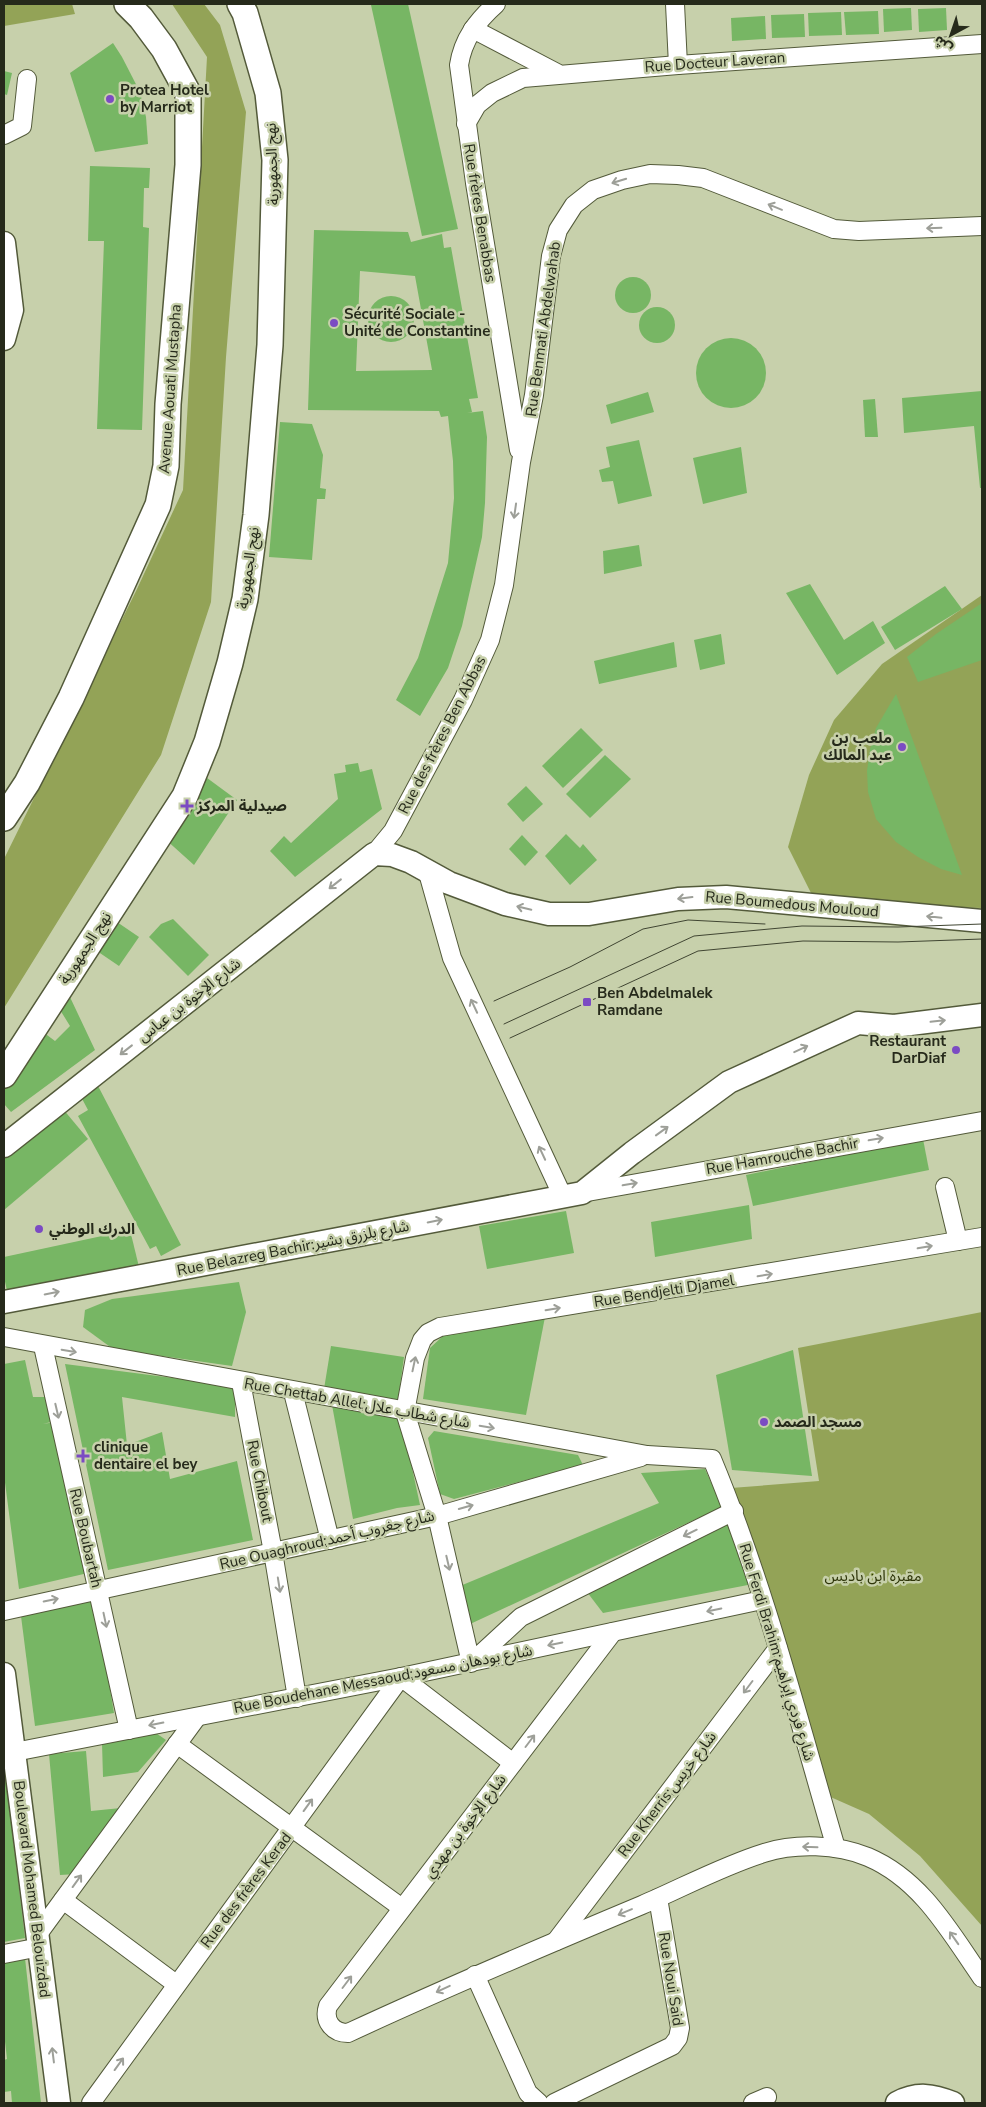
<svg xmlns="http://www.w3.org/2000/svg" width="986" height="2107" font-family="'Nunito Sans','Noto Sans Arabic',sans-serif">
	<rect width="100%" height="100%" fill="#c7d0ab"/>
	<!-- green -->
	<g fill="#93a357">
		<path d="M4,4H72L75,14L4,26Z"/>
		<path d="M172,4H204L220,25L246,112L226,357L211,602L161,755L4,1008V859L137,589L183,490L207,57Z"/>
		<path d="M982,595V908L874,905L813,897L788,847L809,775L834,720L882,664Z"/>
		<path d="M982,1312V1926L920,1856L869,1814L826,1795L731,1488L819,1481L798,1348Z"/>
	</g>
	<!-- building -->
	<g fill="#77b664" fill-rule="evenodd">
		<path d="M375,4H408L458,229L422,236L371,5Z"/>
		<path d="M911,8L912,30L884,32L883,9Z"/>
		<path d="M946,8L947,30L919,32L918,9Z"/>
		<path d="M878,11L879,34L846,35L844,12Z"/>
		<path d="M841,12L842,35L809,36L808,13Z"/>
		<path d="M804,14L805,37L772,38L771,15Z"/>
		<path d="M765,16L766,39L732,41L731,18Z"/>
		<path d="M113,43L122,57L140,92L146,117L148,144L95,152L70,73Z"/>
		<path d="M4,71L12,73L7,95L4,94Z"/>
		<path d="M90,166L150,168L149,188H144L143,227L149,228L142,430L97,429L104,241H88Z"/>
		<path d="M314,230L408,232L411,242L442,234L444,248L451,247L478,398L469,399L472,412L467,413L483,411L487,437L485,503L482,537L462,626L448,668L420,716L396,700L418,658L448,563L454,498L453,461L448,416L441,417L439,411L308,410ZM360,271L415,276L432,370L356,371Z"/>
		<circle cx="633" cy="295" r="18"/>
		<circle cx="391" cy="319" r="23"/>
		<circle cx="657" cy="325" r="18"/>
		<circle cx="731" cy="373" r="35"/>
		<path d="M982,391V488H980L974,426L904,433L902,398Z"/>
		<path d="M648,392L654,412L611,424L606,405Z"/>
		<path d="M875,399L878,437H865L863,400Z"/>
		<path d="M280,422L312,424L323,455L320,488L326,489L325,499H317L312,560L269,557Z"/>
		<path d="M639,440L652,496L618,504L613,481L602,482L599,470L610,467L606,447Z"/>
		<path d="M741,447L747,493L703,504L693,458Z"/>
		<path d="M639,545L642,566L604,574L603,551Z"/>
		<path d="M810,584L844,640L873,621L885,643L837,675L786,593Z"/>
		<path d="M945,586L962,609L895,650L881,627Z"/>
		<path d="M982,603V660L918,682L907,657L936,634Z"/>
		<path d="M721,634L725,664L700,670L694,640Z"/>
		<path d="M674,642L677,667L599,684L594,661Z"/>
		<path d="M896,694L962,875L941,869L918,857L896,842L876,819L868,792L867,771L870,749L876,728Z"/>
		<path d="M581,728L603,750L563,788L542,766Z"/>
		<path d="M605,755L631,779L590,818L566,794Z"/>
		<path d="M358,763L360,772L372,769L382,809L295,877L270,851L284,836L291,843L338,799L334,774L346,772L345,765Z"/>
		<path d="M203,775L237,800L194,865L164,838Z"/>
		<path d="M526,786L543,804L523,822L507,804Z"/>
		<path d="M566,834L580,848L583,844L597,860L570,885L545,856Z"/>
		<path d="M522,835L538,852L525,866L509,849Z"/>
		<path d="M173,919L209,955L188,976L149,937L161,924Z"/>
		<path d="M114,920L139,937L119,966L94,949Z"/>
		<path d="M69,995L95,1050L11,1112L4,1104V1086L43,1032L55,1041L70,1026L57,1005Z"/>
		<path d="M97,1084L181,1245L161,1256L156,1246L150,1249L78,1116L88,1110L79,1093Z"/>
		<path d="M63,1109L88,1139L4,1210V1158Z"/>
		<path d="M923,1139L929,1170L753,1206L746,1175Z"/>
		<path d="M749,1205L752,1239L655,1257L651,1222Z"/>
		<path d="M566,1211L574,1253L487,1269L479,1226Z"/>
		<path d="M130,1230L140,1271L9,1300L4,1277V1257Z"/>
		<path d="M239,1282L246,1312L232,1366L113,1349L83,1327L85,1310L112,1299Z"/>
		<path d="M545,1317L526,1415L423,1399L430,1348L444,1335Z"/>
		<path d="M331,1346L404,1357L398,1401L324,1389Z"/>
		<path d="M793,1350L812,1476L732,1470L716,1375Z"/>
		<path d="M25,1360L33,1397H45L51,1422L43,1424L55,1422L88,1573L19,1589L4,1475V1364Z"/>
		<path d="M65,1364L235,1386V1417L122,1397L127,1445L162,1432L170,1479L237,1461L253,1540L108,1570Z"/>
		<path d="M332,1405L401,1417L420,1505L397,1508L353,1519Z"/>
		<path d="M434,1431L578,1455L583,1465L454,1499L440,1494L428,1438Z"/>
		<path d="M705,1469L722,1507L468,1625L460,1586L659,1503L641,1473Z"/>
		<path d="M731,1519L753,1584L603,1613L587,1592Z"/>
		<path d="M95,1599L114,1713L35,1726L21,1616Z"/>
		<path d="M153,1731L166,1740L138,1772L103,1777L102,1743Z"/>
		<path d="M86,1751L91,1811L121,1808L77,1874L60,1875L49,1754Z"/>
		<path d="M4,1765L25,1938L4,1942Z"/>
		<path d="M25,1958L41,2103H12L11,2091L4,2092V2060L7,2059L4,2033V1961Z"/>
	</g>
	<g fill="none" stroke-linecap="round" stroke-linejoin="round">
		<!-- minor casing -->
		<g stroke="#535a3a" stroke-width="20">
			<g id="minor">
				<path d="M496,4C477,21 463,39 459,65L475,183L519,450"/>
				<path d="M675,4L678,65"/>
				<path d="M473,29L557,73"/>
				<path d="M466,124L477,105L492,93L523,78L678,65L982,44"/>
				<path d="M4,135L22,126L27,79"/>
				<path d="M374,854L393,831L463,700L490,640L504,585L521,462L534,395L551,256L558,230L574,205L593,190L622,180L650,174L678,175L703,178L834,229L859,231L982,226"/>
				<path d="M428,873L452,958L563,1197"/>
				<path d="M945,1187L958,1241"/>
				<path d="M582,1193L982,1121"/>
				<path d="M4,1337L647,1455L712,1459C764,1584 798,1718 836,1848"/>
				<path d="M43,1346L129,1730"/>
				<path d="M241,1382L273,1552L297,1698"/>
				<path d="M293,1392L330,1540"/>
				<path d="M734,1511L521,1617L471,1663L437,1516L405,1412L415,1358L422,1340L428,1333L440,1327L982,1237"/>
				<path d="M4,1611L437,1516L641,1457"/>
				<path d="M613,1632L328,2006C323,2021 333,2033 348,2033C445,1988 544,1946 642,1905C682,1888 722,1866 764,1853C795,1843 837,1844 868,1857C922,1880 950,1932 982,1978"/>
				<path d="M177,1744L402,1908"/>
				<path d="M4,1754L401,1677L762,1600"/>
				<path d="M63,1900L176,1984"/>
				<path d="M38,1934L197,1717"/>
				<path d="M556,1941L778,1648"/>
				<path d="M4,1954L40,1947"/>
				<path d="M475,1975L528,2093L539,2103"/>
				<path d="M91,2103L401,1677L513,1763"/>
				<path d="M554,2103L672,2046L678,2038L680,2028L658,1898"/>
				<path d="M753,2103L767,2097"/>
			</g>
		</g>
		<!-- tertiary casing -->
		<g stroke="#535a3a" stroke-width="25">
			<g id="tertiary">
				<path d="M4,243L12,310L4,339"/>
				<path d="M4,1146L374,854L392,855L411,862L449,883L505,904L549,914H589L678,899L726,897L982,921"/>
				<path d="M4,1302L582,1193L632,1153L729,1082L858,1023L894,1026L982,1015"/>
				<path d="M4,1674L59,2103"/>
				<path d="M897,2103C917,2092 933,2095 953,2103"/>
			</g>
		</g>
		<!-- secondary casing -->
		<g stroke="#535a3a" stroke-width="28">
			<g id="secondary">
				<path d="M4,818L27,783L71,698L158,505L166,466L168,404L188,165V93L164,49L141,18L127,4"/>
				<path d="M4,1075L185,796L207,742L230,663L245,599L256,515L270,345L275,160L268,93L245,13L240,4"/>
			</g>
		</g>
		<!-- minor -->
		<use href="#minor" stroke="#fff" stroke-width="18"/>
		<!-- tertiary -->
		<use href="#tertiary" stroke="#fff" stroke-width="22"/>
		<!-- secondary -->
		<use href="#secondary" stroke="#fff" stroke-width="25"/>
		<!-- tram -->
		<g stroke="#404532" stroke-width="1">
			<path d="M494,1001L570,967L643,929L688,920L765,924"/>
			<path d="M504,1024L694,936L802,926L898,927L982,924"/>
			<path d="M510,1038L698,951L803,941L898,942L982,939"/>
		</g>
	</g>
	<!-- one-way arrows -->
	<defs><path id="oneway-shaft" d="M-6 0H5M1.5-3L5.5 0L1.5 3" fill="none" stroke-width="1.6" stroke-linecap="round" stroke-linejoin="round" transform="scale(1.25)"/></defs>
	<g stroke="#9d9f98">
		<use href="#oneway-shaft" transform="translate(619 181) rotate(163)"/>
		<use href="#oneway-shaft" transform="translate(775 207) rotate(-158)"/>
		<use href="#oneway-shaft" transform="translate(934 228) rotate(178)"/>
		<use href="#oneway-shaft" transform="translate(515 511) rotate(98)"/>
		<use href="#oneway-shaft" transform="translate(335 884) rotate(142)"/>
		<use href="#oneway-shaft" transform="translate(685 898) rotate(173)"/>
		<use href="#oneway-shaft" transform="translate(524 908) rotate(-167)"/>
		<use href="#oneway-shaft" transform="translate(934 917) rotate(-174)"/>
		<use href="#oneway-shaft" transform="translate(474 1006) rotate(-115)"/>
		<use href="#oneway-shaft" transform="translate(938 1021) rotate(-6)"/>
		<use href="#oneway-shaft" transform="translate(801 1049) rotate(-25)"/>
		<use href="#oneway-shaft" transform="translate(126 1050) rotate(142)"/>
		<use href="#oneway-shaft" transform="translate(662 1131) rotate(-36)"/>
		<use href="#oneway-shaft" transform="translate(876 1139) rotate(-10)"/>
		<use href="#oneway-shaft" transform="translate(542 1153) rotate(-115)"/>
		<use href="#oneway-shaft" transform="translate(630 1184) rotate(-10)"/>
		<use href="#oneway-shaft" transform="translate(435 1221) rotate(-11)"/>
		<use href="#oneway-shaft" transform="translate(925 1247) rotate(-10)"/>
		<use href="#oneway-shaft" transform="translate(765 1275) rotate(-10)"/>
		<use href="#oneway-shaft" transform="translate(52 1293) rotate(-11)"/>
		<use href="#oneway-shaft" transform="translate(553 1309) rotate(-9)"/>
		<use href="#oneway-shaft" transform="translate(69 1351) rotate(10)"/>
		<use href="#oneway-shaft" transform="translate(414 1364) rotate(-78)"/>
		<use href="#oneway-shaft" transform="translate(57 1411) rotate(77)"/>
		<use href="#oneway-shaft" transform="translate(487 1427) rotate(10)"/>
		<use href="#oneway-shaft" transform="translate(466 1507) rotate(-16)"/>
		<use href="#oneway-shaft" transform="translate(690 1533) rotate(154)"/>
		<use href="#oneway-shaft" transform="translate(448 1563) rotate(77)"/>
		<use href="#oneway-shaft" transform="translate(279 1585) rotate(81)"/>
		<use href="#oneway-shaft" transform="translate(51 1600) rotate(-12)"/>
		<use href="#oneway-shaft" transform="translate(714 1610) rotate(168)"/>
		<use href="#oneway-shaft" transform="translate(105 1620) rotate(78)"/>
		<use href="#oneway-shaft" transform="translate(555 1644) rotate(168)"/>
		<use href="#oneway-shaft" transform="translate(748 1687) rotate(127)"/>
		<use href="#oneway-shaft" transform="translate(156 1724) rotate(169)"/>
		<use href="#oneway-shaft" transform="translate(530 1741) rotate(-53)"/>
		<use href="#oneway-shaft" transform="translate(308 1805) rotate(-54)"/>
		<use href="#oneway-shaft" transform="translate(810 1847) rotate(-178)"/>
		<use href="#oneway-shaft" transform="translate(77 1881) rotate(-54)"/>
		<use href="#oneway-shaft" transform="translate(625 1912) rotate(157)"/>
		<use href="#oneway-shaft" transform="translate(954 1938) rotate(-125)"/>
		<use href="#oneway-shaft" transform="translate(347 1982) rotate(-53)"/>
		<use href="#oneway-shaft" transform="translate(443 1989) rotate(155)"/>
		<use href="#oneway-shaft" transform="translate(53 2055) rotate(-97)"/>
		<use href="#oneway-shaft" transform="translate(119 2064) rotate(-54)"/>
	</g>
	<!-- markers -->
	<g fill="#7b4bc3" stroke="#c7d0ab" stroke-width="2">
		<circle cx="110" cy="99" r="5"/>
		<circle cx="334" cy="323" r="5"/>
		<circle cx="902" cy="747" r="5"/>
		<path d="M184.5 798.5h5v5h5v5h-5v5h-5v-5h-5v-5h5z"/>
		<rect x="582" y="997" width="10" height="10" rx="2.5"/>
		<circle cx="956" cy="1050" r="5"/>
		<circle cx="39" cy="1229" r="5"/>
		<circle cx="764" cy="1422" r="5"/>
		<path d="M80.5 1448.5h5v5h5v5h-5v5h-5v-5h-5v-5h5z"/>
	</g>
	<g text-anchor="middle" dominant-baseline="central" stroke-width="5" stroke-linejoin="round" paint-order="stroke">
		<!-- street labels -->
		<g font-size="15" fill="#262a1b" stroke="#c7d0ab">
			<text transform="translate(715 62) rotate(-4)">Rue Docteur Laveran</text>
			<text transform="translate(272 164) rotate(-92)">نهج الجمهورية</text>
			<text transform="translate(480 213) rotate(81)">Rue frères Benabbas</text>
			<text transform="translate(543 329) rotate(-82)">Rue Benmati Abdelwahab</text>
			<text transform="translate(170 389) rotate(-86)">Avenue Aouati Mustapha</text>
			<text transform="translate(248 568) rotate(-82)">نهج الجمهورية</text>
			<text transform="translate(442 735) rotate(-63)">Rue des frères Ben Abbas</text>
			<text transform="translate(792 904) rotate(5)">Rue Boumedous Mouloud</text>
			<text transform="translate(85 948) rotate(-57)">نهج الجمهورية</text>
			<text transform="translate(189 1000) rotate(-38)">شارع الإخوة بن عباس</text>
			<text transform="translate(782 1156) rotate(-10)">Rue Hamrouche Bachir</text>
			<text transform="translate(293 1248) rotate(-11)">Rue Belazreg Bachir;شارع بلزرق بشير</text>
			<text transform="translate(664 1291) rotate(-9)">Rue Bendjelti Djamel</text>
			<text transform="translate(357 1403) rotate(10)">Rue Chettab Allel;شارع شطاب علال</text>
			<text transform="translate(260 1481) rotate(79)">Rue Chibout</text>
			<text transform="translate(86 1538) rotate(77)">Rue Boubartah</text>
			<text transform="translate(327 1540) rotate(-13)">Rue Ouaghroud;شارع جغروب أحمد</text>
			<text transform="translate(777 1652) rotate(73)">Rue Ferdi Brahim;شارع فردي إبراهيم</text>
			<text transform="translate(383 1679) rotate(-11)">Rue Boudehane Messaoud;شارع بودهان مسعود</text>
			<text transform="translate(667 1794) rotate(-53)">Rue Kherris;شارع خريس</text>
			<text transform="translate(465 1826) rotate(-53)">شارع الإخوة بن مهدي</text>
			<text transform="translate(32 1889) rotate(83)">Boulevard Mohamed Belouizdad</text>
			<text transform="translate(246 1890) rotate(-53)">Rue des frères Kerad</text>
			<text transform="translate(671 1979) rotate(81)">Rue Noui Said</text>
		</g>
		<!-- poi labels -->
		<g font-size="15" font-weight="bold" fill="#262a1b" stroke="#c7d0ab" text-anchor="start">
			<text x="120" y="90">Protea Hotel<tspan x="120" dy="17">by Marriot</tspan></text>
			<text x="344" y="314">Sécurité Sociale -<tspan x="344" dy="17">Unité de Constantine</tspan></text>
			<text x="892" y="738" text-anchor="end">ملعب بن<tspan x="892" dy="17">عبد المالك</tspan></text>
			<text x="197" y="806">صيدلية المركز</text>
			<text x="597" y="993">Ben Abdelmalek<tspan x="597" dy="17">Ramdane</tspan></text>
			<text x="946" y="1041" text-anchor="end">Restaurant<tspan x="946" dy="17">DarDiaf</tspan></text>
			<text x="49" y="1229">الدرك الوطني</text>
			<text x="774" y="1422">مسجد الصمد</text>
			<text x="94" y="1447">clinique<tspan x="94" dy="17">dentaire el bey</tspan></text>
		</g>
		<!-- park labels -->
		<g font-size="15" fill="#2e3509" stroke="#c7d0ab">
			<text x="873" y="1576">مقبرة ابن باديس</text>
		</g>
	</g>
	<!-- border -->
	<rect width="986" height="2107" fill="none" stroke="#262a1b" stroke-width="10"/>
	<!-- north arrow -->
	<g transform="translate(951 35) rotate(220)" stroke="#c7d0ab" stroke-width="4" paint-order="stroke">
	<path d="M0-4L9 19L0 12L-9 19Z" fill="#262a1b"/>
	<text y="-8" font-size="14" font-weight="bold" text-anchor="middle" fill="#262a1b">ش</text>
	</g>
</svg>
